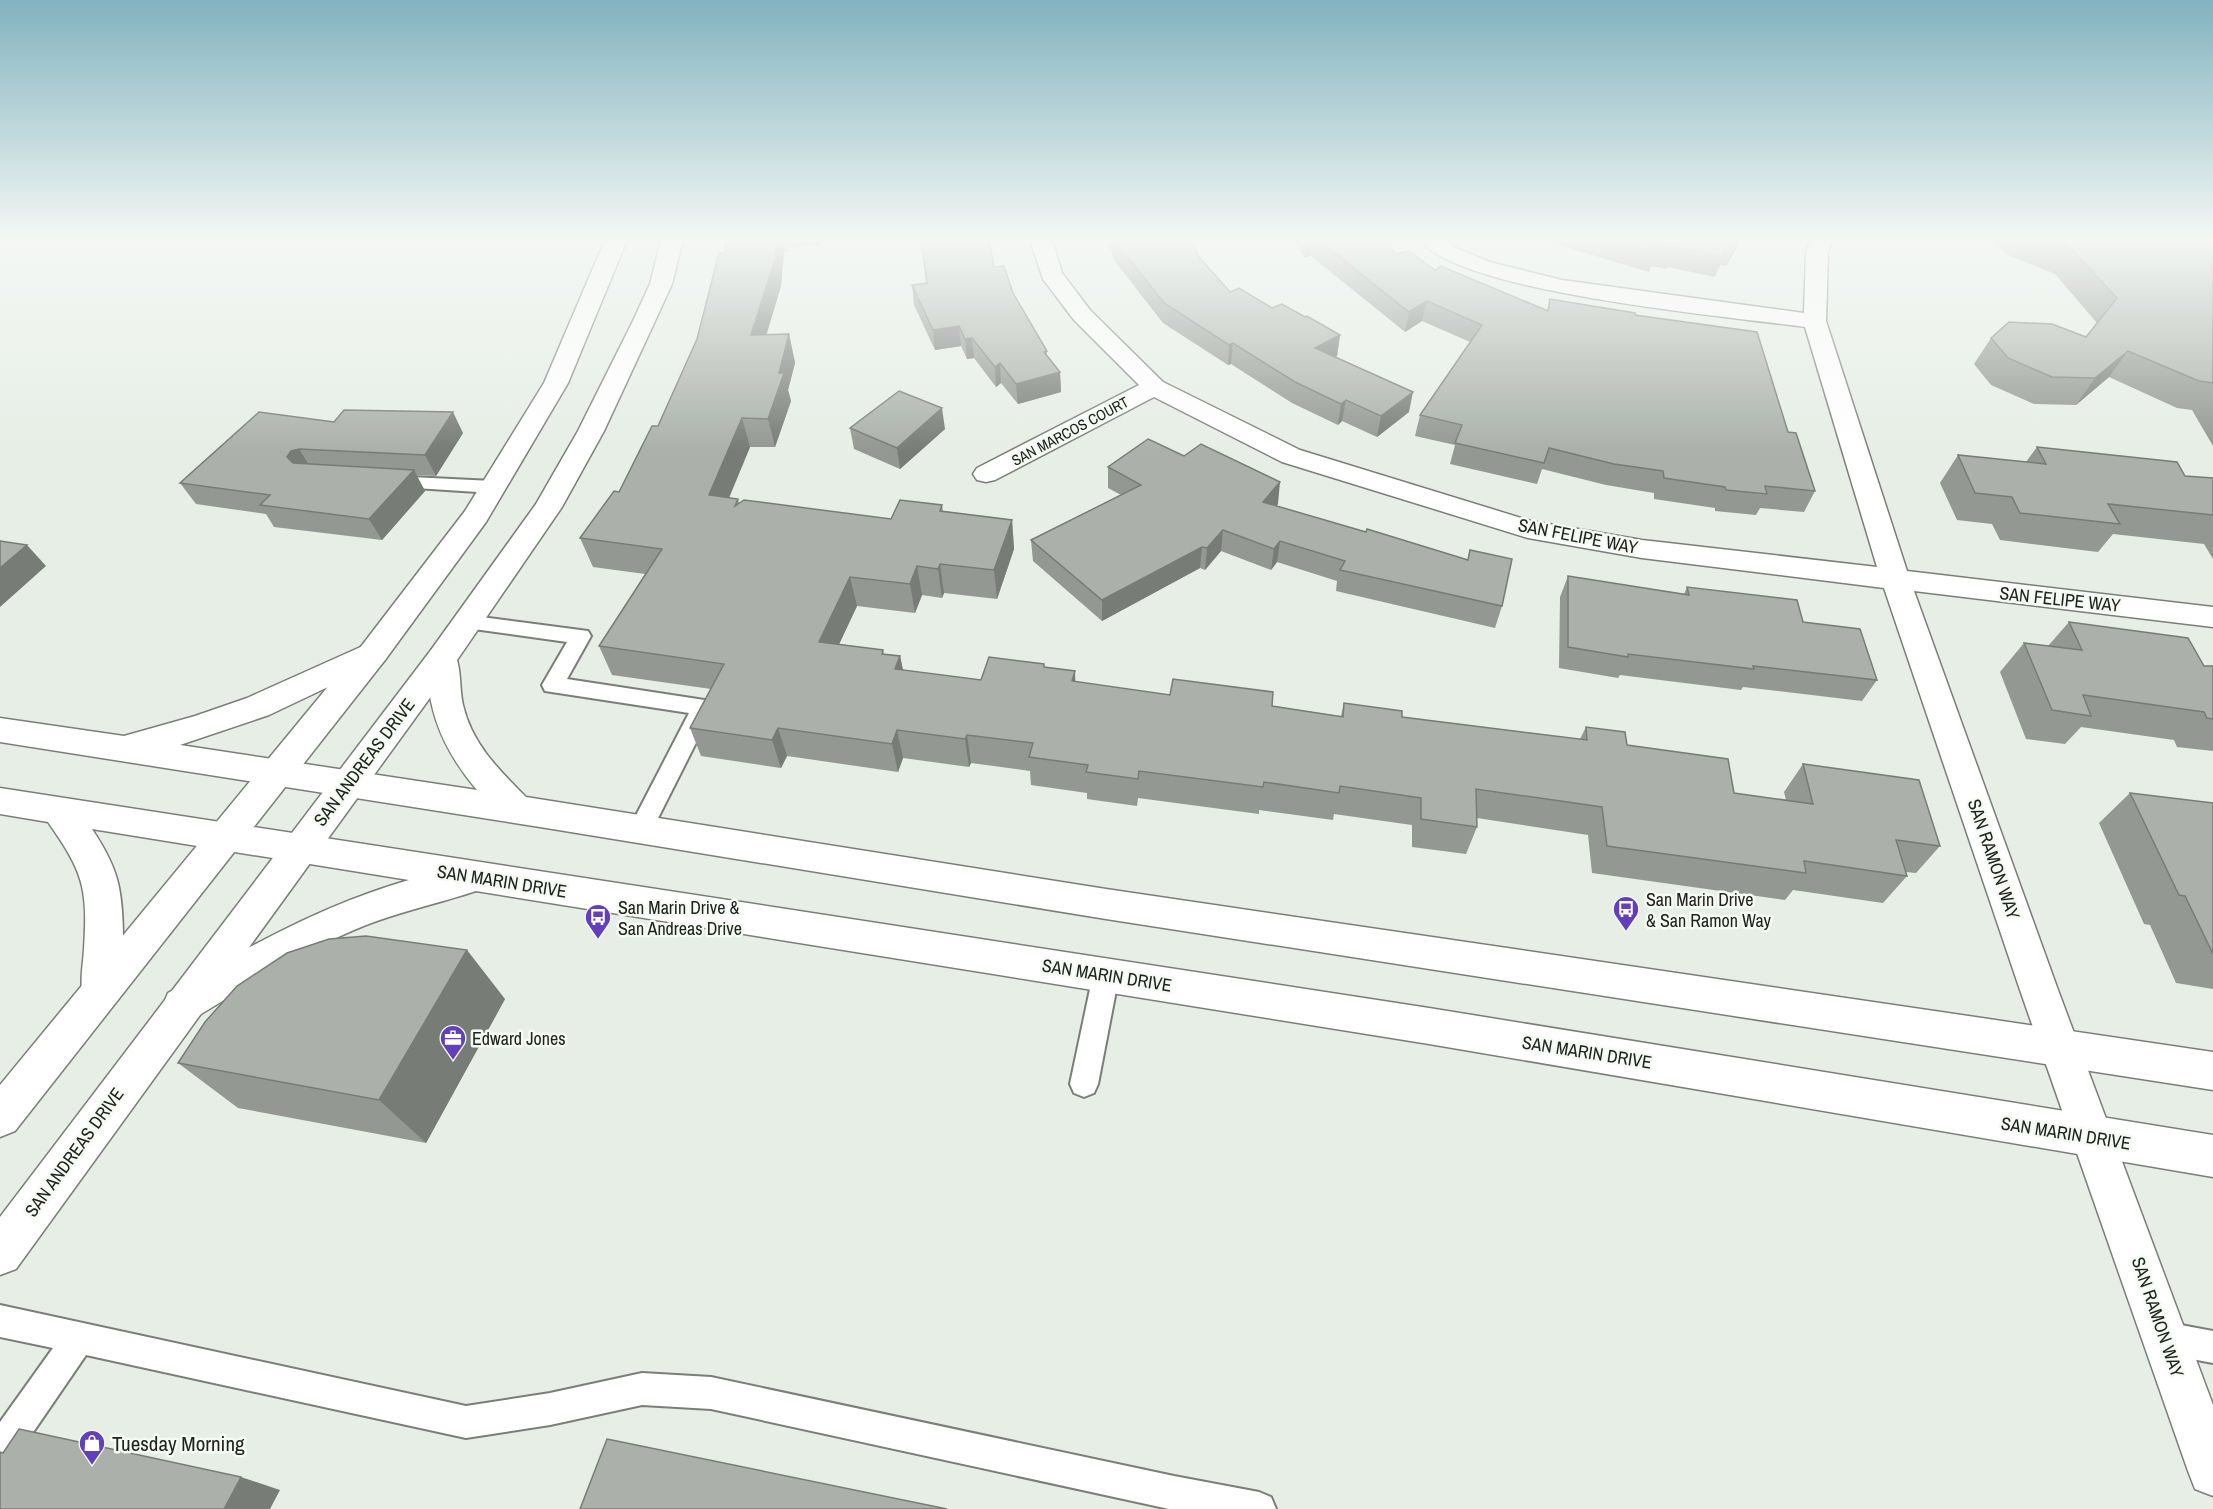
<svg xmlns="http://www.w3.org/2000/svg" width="2213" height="1509" font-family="'Archivo Narrow',sans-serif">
	<rect width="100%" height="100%" fill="#e7eee6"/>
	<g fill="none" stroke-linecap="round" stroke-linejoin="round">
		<!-- lane casing -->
		<g stroke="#797f78" stroke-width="4">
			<g id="lane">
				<path d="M390,476L493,481L499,483L502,487L499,491L493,493L384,486L381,482L384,478Z"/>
				<path d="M466,615L588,631L591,636L567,679L711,701L714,707L649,836L641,839L633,836L629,829L689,713L545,691L542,685L567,642L459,627L456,622L459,617Z"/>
				<path d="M1106,964L1115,967L1119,975L1098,1084L1094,1093L1084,1097L1074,1093L1070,1084L1093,975L1097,967Z"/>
				<path d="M0,1305L466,1406L550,1393L642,1373L711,1377L1174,1476L1259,1492L1271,1497L1276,1509H1169L711,1409L642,1405L550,1425L466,1438L86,1355L12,1463L0,1468V1422L53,1348L0,1337Z"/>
				<path d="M2165,1322L2213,1331V1363L2165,1354L2154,1349L2149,1338L2154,1327Z"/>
			</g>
		</g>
		<!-- street casing -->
		<g stroke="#797f78" stroke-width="3">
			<g id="street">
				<path d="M605,240H627L568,383L486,522L385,660L15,1131L0,1137V1085L363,644L465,511L544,383Z"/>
				<path d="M661,240H683L672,284L655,321L604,431L562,507L453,666L16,1269L0,1275V1217L431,650L536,504L578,431L633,321L650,284Z"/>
				<path d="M1030,240H1052L1062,273L1090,310L1163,382L1300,450L1531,521L1642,540L1877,567L1805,327C1734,317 1458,293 1421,240H1445L1458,249L1490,262L1562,280L1804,313L1806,253L1810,240H1832L1828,253L1826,321L1907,571L2213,607V627L1914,591L2058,990L2213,1405V1496L2195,1489L2188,1471L2020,990L1884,588L1642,558L1528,538L1282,462L1154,397L995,480L986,482L977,480L973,474L977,468L1139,385L1074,320L1043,279Z"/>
			</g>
		</g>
		<!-- secondary casing -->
		<g stroke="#797f78" stroke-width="3">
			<g id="secondary">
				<path d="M374,641L385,644L389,652L385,660L269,715L180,745L477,790C449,757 430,721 428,677C427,666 426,659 431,650L442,647L453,650C462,666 459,688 463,705C472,744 499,770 526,797L1106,889L2213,1052V1090L1106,919L540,827L0,742V718L124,736L195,716L247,698Z"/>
				<path d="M0,788L1429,1008L2213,1135V1177L1429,1044L476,891C440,903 402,911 366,925C306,949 251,984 196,1017L182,1022L168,1017L163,1005L168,993C246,948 322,905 409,880L92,829C102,844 112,861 117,879C125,907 126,978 114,1004L100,1009L86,1004C78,986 83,968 84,949C88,887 83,872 48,822L0,814Z"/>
			</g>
		</g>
		<!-- lane -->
		<use href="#lane" fill="#fff" fill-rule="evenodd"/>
		<!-- street -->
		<use href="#street" fill="#fff" fill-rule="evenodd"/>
		<!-- secondary -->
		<use href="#secondary" fill="#fff" fill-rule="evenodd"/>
	</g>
	<!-- wall -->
	<g fill="#939892">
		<path d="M726,240H820L821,245L789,247V251L784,252L781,286L766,335L789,334L795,363L788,390L791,401L775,447H750L729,498L738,499L739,503L891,519L942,505L943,511L1012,520L1014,549L997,599L944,593L942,598L922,595L915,613L857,606L839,644L883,650L884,654L900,656L903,670L981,680L1044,664V667L1075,671V682L1170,695L1272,706L1341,716L1344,703L1402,717L1580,739L1586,727L1734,793L1786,800L1784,792L1803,764L1940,846L1916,873L1906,872L1907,876L1883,903L1793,890L1785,900L1592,873L1588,835L1477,818V827L1466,854L1412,847V825L1334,814L1333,820L1259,810V814L1138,798L1137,806L1087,799V793L1031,785L1030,771L971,763L969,767L903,758L898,772L787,756L781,768L701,756L690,728L711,689L612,675L599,646L645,574L593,567L580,538L619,492L658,426L697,339L725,253Z"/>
		<path d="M920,240H989L994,267L1013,293L1047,351V357L1060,372L1061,392L1018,404L1001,383L996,387L974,358L967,359L961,346L935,350L914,305L912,285L927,283Z"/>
		<path d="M1107,240H1191L1200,258L1230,292L1272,308L1305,317L1340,335L1337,356L1335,357L1409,412L1377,437L1342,421L1338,425L1292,403L1231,364L1228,365L1163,323L1114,260Z"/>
		<path d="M1293,240H1385L1396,254L1435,270L1547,310L1550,299L1635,315L1788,432L1815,491L1804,512L1760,508L1756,515L1715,511V508L1654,499V493L1606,485L1542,469L1537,484L1450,464L1455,445L1415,436L1420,415L1470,342L1422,321L1405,332L1311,256L1304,257Z"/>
		<path d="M1542,240H1741L1726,266L1720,265L1715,277L1668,267L1667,269L1651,266L1649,272Z"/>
		<path d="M1994,240H2213V446L2192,410L2177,408L2109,377L2076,405L2034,404L1991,385L1974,364L1991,338L2086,337L2097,323L2055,274L2006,254Z"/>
		<path d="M334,422L463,433L436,476L416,475L425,491L382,540L274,527L266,514L196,504L180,483Z"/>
		<path d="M850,428L945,429L900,469L854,449Z"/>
		<path d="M2037,447L2185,476L2213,478V559L2204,544L2113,534L2098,552L2000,540L1992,524L1957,520L1940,483L1958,455L2026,462Z"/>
		<path d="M1108,467L1278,504L1276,506L1502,606L1495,628L1336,591L1337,581L1277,562L1271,570L1221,551L1205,570L1200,568L1102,621L1033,561L1031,540L1121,495L1108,488Z"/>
		<path d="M1568,576L1684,594L1687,587L1803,622L1877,680L1862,701L1743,687L1741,690L1620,675L1618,678L1559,668L1560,597Z"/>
		<path d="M2069,622L2204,666H2213V751L2177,747L2174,740L2081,727L2065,744L2026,739L2000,672L2024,643L2048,646Z"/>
		<path d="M2130,793L2213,803V989L2176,983L2150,925L2144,924L2099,823Z"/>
		<path d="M505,999L426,1143L238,1108L178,1063Z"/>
	</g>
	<!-- shaded-wall -->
	<g fill="#787c77">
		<path d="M777,240H782L784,252L781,286L758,363L751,335Z"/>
		<path d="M1306,240H1313L1311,256L1304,257Z"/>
		<path d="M1738,240H1741L1726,266L1734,246Z"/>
		<path d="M1427,301L1422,321L1405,332L1409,312Z"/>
		<path d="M959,326L961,346L935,350L933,330Z"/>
		<path d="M789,334L795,363L788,390L791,401L775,447L768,419Z"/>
		<path d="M1340,335L1337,356L1312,368L1315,348Z"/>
		<path d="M972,338L974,358L967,359L965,339Z"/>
		<path d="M1233,343L1231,364L1228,365L1229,345Z"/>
		<path d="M2128,351L2109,377L2076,405L2095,378Z"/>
		<path d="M1000,363L1001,383L996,387L995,367Z"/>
		<path d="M1060,372L1061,392L1018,404L1016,384Z"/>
		<path d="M1413,392L1409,412L1377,437L1381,416Z"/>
		<path d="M1346,400L1342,421L1338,425L1341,404Z"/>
		<path d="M942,408L945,429L900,469L897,448Z"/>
		<path d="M453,412L463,433L436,476L425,455Z"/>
		<path d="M742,418L750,447L718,524L709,495Z"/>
		<path d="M299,449L312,470L301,478L287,457L291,451Z"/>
		<path d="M414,470L425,491L382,540L369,519Z"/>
		<path d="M1280,482L1278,504L1261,524L1263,502Z"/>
		<path d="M1012,520L1014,549L997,599L994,570Z"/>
		<path d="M1223,530L1221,551L1205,570L1207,548Z"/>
		<path d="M1280,541L1277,562L1271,570L1274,549Z"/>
		<path d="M27,545L46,566L0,607V568Z"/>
		<path d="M1202,547L1200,568L1102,621V600Z"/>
		<path d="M940,564L944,593L942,598L938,569Z"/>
		<path d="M917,566L922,595L915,613L910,584Z"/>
		<path d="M850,577L857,606L827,670L819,642Z"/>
		<path d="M900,656L906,685L895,669Z"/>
		<path d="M1075,671L1076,700L1072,681Z"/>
		<path d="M778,728L787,756L781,768L772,740Z"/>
		<path d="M897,730L903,758L898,772L892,744Z"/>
		<path d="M967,735L971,763L969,767L965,739Z"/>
		<path d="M467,950L505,999L426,1143L379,1100Z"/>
		<path d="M241,1477L280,1490L270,1509H224Z"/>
	</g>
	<!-- building -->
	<g fill="#abb1aa" stroke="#787c77" stroke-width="1.5">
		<path d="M726,240H777L775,259L751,335L789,334L779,373H784L768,419L742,418L709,495L738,499L735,506L744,500L891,519L900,500L942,505L940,511L1012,520L994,570L940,564L938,569L917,566L910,584L850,577L819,642L883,650L882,654L900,656L895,669L981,680L989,657L1044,664V667L1075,671L1072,681L1170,695L1173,679L1273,692L1272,706L1343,717L1344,703L1402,711V717L1587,740L1586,727L1625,732L1627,745L1728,759L1734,793L1813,804L1803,764L1919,780L1940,846L1896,840L1907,876L1804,861L1806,873L1607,846L1602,807L1476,789L1477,827L1421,819V798L1340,786L1339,793L1264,782L1263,787L1139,771L1138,779L1086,772L1088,765L1029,757L1033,743L967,735L965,739L897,730L892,744L778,728L772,740L690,728L724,664L599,646L662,549L580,538L614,491L619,492L652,426H658L697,339L719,253H725Z"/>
		<path d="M921,240H989L994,267L1004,266L1013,293L1047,351L1044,352L1060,372L1016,384L1000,363L995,367L972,338L965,339L959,326L933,330L912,285L927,283Z"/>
		<path d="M1114,240H1191L1200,258L1230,292L1239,288L1272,308L1282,304L1305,317L1307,316L1340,335L1315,348L1413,392L1381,416L1346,400L1341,404L1295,382L1233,343L1229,345L1164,303Z"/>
		<path d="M1318,240H1385L1396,254L1409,251L1435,270L1441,266L1548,311L1550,299L1635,313V315L1757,332L1788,432L1796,433L1815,491L1765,486L1767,494L1726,490L1725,487L1664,478L1663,471L1614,464L1549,448L1544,463L1455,443L1462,425L1420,415L1482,325L1427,301L1409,312Z"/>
		<path d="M1614,240H1738L1734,246L1727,245L1723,257L1675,247L1674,249L1647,244L1656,252Z"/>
		<path d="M2050,240H2213V383L2199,381L2128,351L2095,378L2052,377L2008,358L1991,338L2009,322L2052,324L2086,337L2117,298L2071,249Z"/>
		<path d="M899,391L942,408L897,448L850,428Z"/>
		<path d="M344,410L453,412L425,455L299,449L291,451L287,457L293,463L414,470L369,519L260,505L270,495L180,483L259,412L334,422Z"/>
		<path d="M1148,439L1184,456L1201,444L1280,482L1263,502L1366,532L1367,529L1468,560L1470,550L1512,559L1502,606L1340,570L1345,561L1280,541L1274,549L1223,530L1207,548L1202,547L1102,600L1031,540L1141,485L1108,467Z"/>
		<path d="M2037,447L2177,462L2185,476L2213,478V515L2108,504L2120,524L2020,513L2012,497L1975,493L1958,455L2046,464Z"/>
		<path d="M0,541L27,545L0,568Z"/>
		<path d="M1568,576L1689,595L1687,587L1797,600L1803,622L1860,629L1877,680L1753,666L1754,669L1628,654V657L1568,647Z"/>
		<path d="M2069,622L2188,638L2204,666H2213V719L2207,718L2204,712L2083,695L2091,716L2052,710L2024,643L2082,650Z"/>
		<path d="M2130,793L2213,803V954L2185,896L2179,895Z"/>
		<path d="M366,936L467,950L379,1100L178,1063L205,1022L237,986L287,953L329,939Z"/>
		<path d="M19,1429L241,1477L224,1509H0V1452L3,1453Z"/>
		<path d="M607,1439L947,1509H580Z"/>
	</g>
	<!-- sky -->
	<linearGradient id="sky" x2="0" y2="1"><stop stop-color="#81b3be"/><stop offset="0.53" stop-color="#f4f7f4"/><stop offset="1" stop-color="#f4f7f4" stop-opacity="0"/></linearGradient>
	<rect width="2213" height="451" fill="url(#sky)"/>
	<!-- icons -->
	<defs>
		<g id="bus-pin" transform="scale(1.35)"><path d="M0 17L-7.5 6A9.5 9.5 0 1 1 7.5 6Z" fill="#6240b9" stroke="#f5fbf3"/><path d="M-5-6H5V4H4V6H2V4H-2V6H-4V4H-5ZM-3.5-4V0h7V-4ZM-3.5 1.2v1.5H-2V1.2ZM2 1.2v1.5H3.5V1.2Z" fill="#fff"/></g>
		<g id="office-pin" transform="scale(1.35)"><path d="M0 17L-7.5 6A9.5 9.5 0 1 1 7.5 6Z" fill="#6240b9" stroke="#f5fbf3"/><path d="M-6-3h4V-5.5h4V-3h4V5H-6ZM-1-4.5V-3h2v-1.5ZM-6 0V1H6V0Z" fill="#fff"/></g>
		<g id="shop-pin" transform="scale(1.35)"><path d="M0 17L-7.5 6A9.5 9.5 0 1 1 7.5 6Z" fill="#6240b9" stroke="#f5fbf3"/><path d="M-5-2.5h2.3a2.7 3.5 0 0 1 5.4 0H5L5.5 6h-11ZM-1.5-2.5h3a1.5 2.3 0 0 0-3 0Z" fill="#fff"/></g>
	</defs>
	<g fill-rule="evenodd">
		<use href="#bus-pin" x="1626" y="909"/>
		<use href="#bus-pin" x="598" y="917"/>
		<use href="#office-pin" x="453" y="1038"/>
		<use href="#shop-pin" x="92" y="1443"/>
	</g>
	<g text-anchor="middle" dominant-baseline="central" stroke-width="5" stroke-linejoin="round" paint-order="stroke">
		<!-- far-street labels -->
		<g font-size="15" fill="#20221f" stroke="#f5fbf3">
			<text transform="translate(1070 431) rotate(-28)">SAN MARCOS COURT</text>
		</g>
		<!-- street labels -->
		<g font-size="18" fill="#20221f" stroke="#f5fbf3">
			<text transform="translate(1578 536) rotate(11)">SAN FELIPE WAY</text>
			<text transform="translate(2060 599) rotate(6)">SAN FELIPE WAY</text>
			<text transform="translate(364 762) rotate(-53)">SAN ANDREAS DRIVE</text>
			<text transform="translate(1994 859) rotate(71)">SAN RAMON WAY</text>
			<text transform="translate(502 881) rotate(9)">SAN MARIN DRIVE</text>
			<text transform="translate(1107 975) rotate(9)">SAN MARIN DRIVE</text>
			<text transform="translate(1587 1052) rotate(9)">SAN MARIN DRIVE</text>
			<text transform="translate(2066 1133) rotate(9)">SAN MARIN DRIVE</text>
			<text transform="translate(74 1152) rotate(-54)">SAN ANDREAS DRIVE</text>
			<text transform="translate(2158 1317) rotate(71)">SAN RAMON WAY</text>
		</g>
		<!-- poi labels -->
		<g font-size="18" fill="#20221f" stroke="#f5fbf3" text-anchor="start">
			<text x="1646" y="899">San Marin Drive<tspan x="1646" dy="21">&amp; San Ramon Way</tspan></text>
			<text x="618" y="907">San Marin Drive &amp;<tspan x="618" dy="21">San Andreas Drive</tspan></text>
			<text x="472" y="1038">Edward Jones</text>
		</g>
		<!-- near-poi labels -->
		<g font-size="21" fill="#20221f" stroke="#f5fbf3" text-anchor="start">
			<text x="112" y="1443">Tuesday Morning</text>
		</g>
	</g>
</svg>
